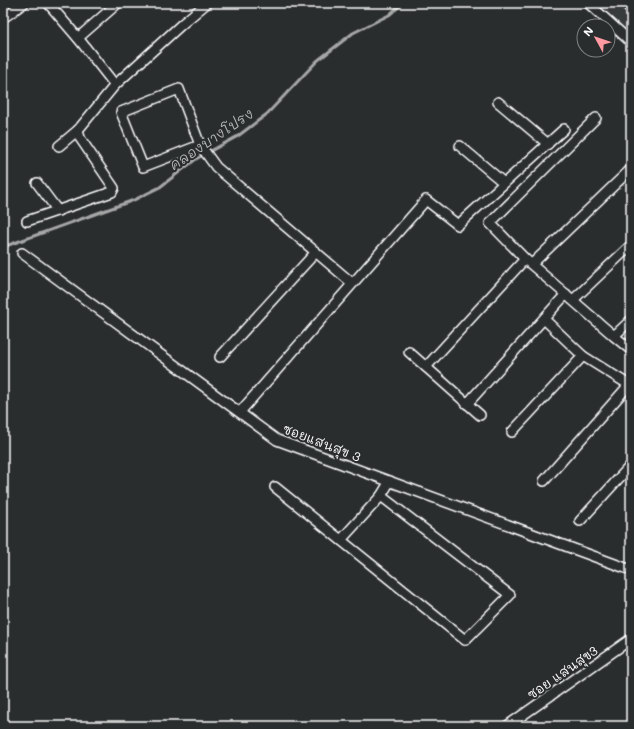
<svg xmlns="http://www.w3.org/2000/svg" width="634" height="729" font-family="Mali,'Playpen Sans Thai',sans-serif">
	<rect width="100%" height="100%" fill="#2a2d2e"/>
	<filter id="ink" filterUnits="userSpaceOnUse"><feTurbulence type="fractalNoise" baseFrequency=".025" numOctaves="2"/><feDisplacementMap in="SourceGraphic" scale="8" xChannelSelector="R" yChannelSelector="G"/><feConvolveMatrix kernelMatrix="1 2 1 2 8 2 1 2 1" color-interpolation-filters="sRGB"/></filter>
	<g filter="url(#ink)">
		<!-- built -->
		<path fill="#373a3b" d="M590,3H631V40Z"/>
		<g fill="none" stroke-linecap="round" stroke-linejoin="round">
			<!-- stream -->
			<path stroke="#a6a7a7" stroke-width="3" d="M3,247L134,200L160,187L196,159L238,136L267,114L317,61L353,33L389,15L403,3"/>
			<!-- minor casing -->
			<g stroke="#fff" stroke-width="12">
				<g id="minor">
					<path d="M48,3L78,38L115,85"/>
					<path d="M588,3L631,42"/>
					<path d="M6,16L24,3"/>
					<path d="M78,38L118,3"/>
					<path d="M179,89L200,145L143,167L121,112Z"/>
					<path d="M498,102L548,144"/>
					<path d="M596,118L490,223L525,259L614,336L631,350"/>
					<path d="M200,145L216,167L352,283"/>
					<path d="M59,146L78,130"/>
					<path d="M460,146L504,183"/>
					<path d="M37,183L58,211"/>
					<path d="M27,221L112,192L114,188L80,138L78,130L115,85L182,24L207,3"/>
					<path d="M22,253L277,440L631,570"/>
					<path d="M532,264L631,169"/>
					<path d="M573,300L631,245"/>
					<path d="M544,319L583,356L631,386"/>
					<path d="M614,336L631,320"/>
					<path d="M409,352L480,415"/>
					<path d="M220,357L316,252"/>
					<path d="M426,367L525,259"/>
					<path d="M467,404L566,294"/>
					<path d="M240,412L426,200L458,225L564,129"/>
					<path d="M512,432L583,356"/>
					<path d="M544,481L629,385"/>
					<path d="M275,487L465,640L510,595L381,496"/>
					<path d="M580,521L631,465"/>
					<path d="M341,540L381,496L390,481"/>
					<path d="M507,726L631,639"/>
				</g>
			</g>
			<!-- minor -->
			<use href="#minor" stroke="#2a2d2e" stroke-width="9"/>
			<!-- rail casing -->
			<g stroke="#fff" stroke-width="4.5">
				<path id="rail" d="M619,3L631,14"/>
			</g>
			<!-- rail -->
			<use href="#rail" stroke="#2a2d2e" stroke-width="3" stroke-dasharray="9" stroke-linecap="butt"/>
		</g>
	</g>
	<g text-anchor="middle" dominant-baseline="central" stroke-width="4" stroke-linejoin="round" paint-order="stroke">
		<!-- street labels -->
		<g font-size="13" fill="#fff" stroke="#2a2d2e">
			<text transform="translate(322 442) rotate(21)">ซอยแสนสุข 3</text>
			<text transform="translate(562 672) rotate(-35)">ซอย แสนสุข3</text>
		</g>
		<!-- water labels -->
		<g font-size="14" font-style="italic" fill="#b4b6b6" stroke="#2a2d2e">
			<text transform="translate(211 139) rotate(-34)">คลองบางโปรง</text>
		</g>
	</g>
	<!-- margin -->
	<rect width="634" height="729" fill="none" stroke="#2a2d2e" stroke-width="16"/>
	<rect x="8" y="8" width="618" height="713" fill="none" stroke="#fff" stroke-width="1.5" filter="url(#ink)"/>
	<!-- north arrow -->
	<g transform="translate(596 38) rotate(310)"><circle r="19" fill="#2a2d2e" stroke="#7f8182"/>
	<path d="M0-3L7 15L0 10L-7 15Z" fill="#ff9aa2"/>
	<text y="-6" font-size="11" font-weight="bold" text-anchor="middle" fill="#ffffff">N</text>
	</g>
</svg>
